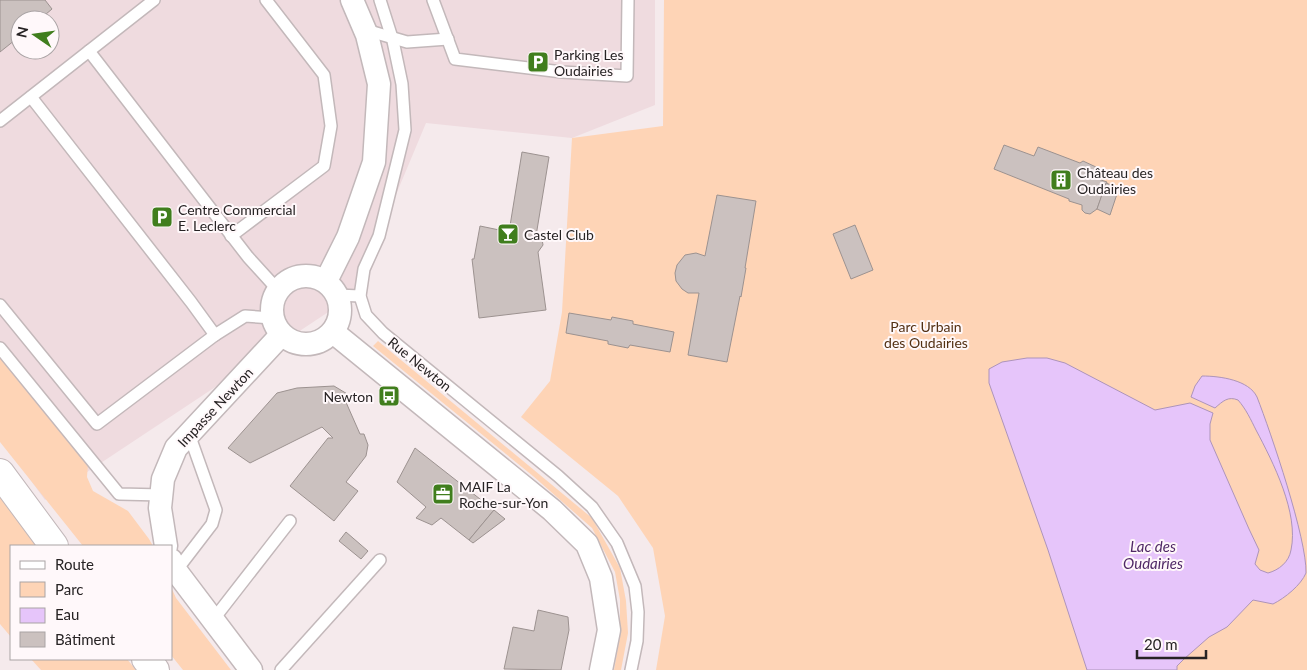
<svg xmlns="http://www.w3.org/2000/svg" width="1307" height="670" font-family="Lato,sans-serif">
	<rect width="100%" height="100%" fill="#f5eaec"/>
	<!-- built -->
	<path fill="#efdbdf" fill-rule="evenodd" d="M0,0H655V105L572,138L426,123L354,295L45,500L0,438ZM20,20H50V50H20Z"/>
	<!-- green -->
	<g fill="#fed4b6">
		<path d="M664,0H1307V670H656L665,616L653,548L618,496L521,417L550,381L562,312L572,138L663,126Z"/>
		<path d="M378,341L592,518L620,568L626,601L628,633L621,670H614L620,636V600L615,572L592,528L533,476L373,346Z"/>
		<path d="M0,349L50,399L89,450L87,477L93,491L128,511L149,539L153,546H83L0,442Z"/>
		<path d="M0,496L39,546H11V637L0,624Z"/>
		<path d="M171,587L176,598L231,670H183L171,655Z"/>
		<path d="M31,659H127L136,670H41Z"/>
	</g>
	<!-- water -->
	<path fill="#e6c5fa" stroke="#ad94ba" d="M1027,358H1047L1065,363L1155,410L1190,403L1213,413L1210,424V440L1249,529L1259,550L1255,564L1260,570L1268,573C1279,570 1289,562 1291,550C1299,513 1273,462 1256,430C1251,420 1246,409 1238,400C1228,396 1223,401 1215,408L1191,397L1195,386L1202,376C1220,376 1249,380 1257,397C1271,433 1307,539 1306,573C1301,585 1285,598 1273,604L1253,600L1227,627L1209,637L1184,659L1177,666V670H1087L1048,550L989,383V369L1002,362Z"/>
	<!-- building -->
	<g fill="#cbc1bf" stroke="#9c9290">
		<path d="M0,0H45L52,9L39,20H20V36L0,52Z"/>
		<path d="M1004,145L1034,156L1038,147L1080,163L1083,161L1096,167L1098,170L1095,178L1107,182L1097,209L1090,214L1085,213L1082,210V205L1069,201V199L994,169Z"/>
		<path d="M522,152L549,157L536,236L542,239L543,245L538,252L546,310L479,318L472,259H474L480,226L509,232Z"/>
		<path d="M1106,183L1119,188L1110,215L1097,209Z"/>
		<path d="M717,195L756,201L745,268H746L741,297L740,296L727,362L688,355L699,293H688L682,289L676,281L675,273L677,265L685,255L696,253L705,256Z"/>
		<path d="M855,225L873,270L851,279L833,234Z"/>
		<path d="M569,313L611,320L612,317L633,321V324L674,332L670,352L630,345L628,348L608,344V341L566,333Z"/>
		<path d="M334,386L349,395L345,400L360,434H364L368,445L366,456L346,482L358,491L334,521L290,486L328,438H333L322,427L250,463L228,448L277,393L297,388Z"/>
		<path d="M415,448L494,510L469,540L441,518L432,525L416,518L426,507L397,482Z"/>
		<path d="M494,510L505,519L473,543L469,540Z"/>
		<path d="M346,532L368,551L361,559L339,541Z"/>
		<path d="M538,610L568,617L569,630L561,670L504,669L513,627L534,631Z"/>
	</g>
	<g fill="none" stroke-linecap="round" stroke-linejoin="round">
		<!-- lane casing -->
		<g stroke="#c3b8ba" stroke-width="14">
			<g id="lane">
				<path d="M380,0L393,41L402,84L405,130L379,236L364,269L360,296L366,315L383,333L558,476L592,507L617,543L635,586L638,612L637,641L631,670"/>
				<path d="M433,0L455,59L562,72L627,76L628,0"/>
				<path d="M366,30L407,42L448,39"/>
				<path d="M89,51L248,257L278,290"/>
				<path d="M31,97L191,302L215,335L245,316L273,318"/>
				<path d="M0,121L154,0"/>
				<path d="M231,236L324,166L331,126L324,75L266,0"/>
				<path d="M337,295L360,296"/>
				<path d="M0,305L97,424L215,335"/>
				<path d="M0,348L119,494L162,495"/>
				<path d="M176,571L212,524L216,510L189,434"/>
				<path d="M213,620L290,521"/>
				<path d="M281,670L380,560"/>
			</g>
		</g>
		<!-- street casing -->
		<g stroke="#c3b8ba" stroke-width="25">
			<g id="street">
				<circle cx="306" cy="310" r="34"/>
				<path d="M326,281L348,237L374,162L379,84L367,35L352,0"/>
				<path d="M333,332L552,510L587,544L601,578L609,630L601,670"/>
				<path d="M166,546L160,508L163,479L176,448L281,335"/>
				<path d="M171,560L176,571L251,670"/>
			</g>
		</g>
		<!-- primary casing -->
		<g stroke="#c3b8ba" stroke-width="30">
			<g id="primary">
				<path d="M0,473L54,546"/>
				<path d="M146,659L155,670"/>
			</g>
		</g>
		<!-- lane -->
		<use href="#lane" stroke="#fff" stroke-width="11"/>
		<!-- street -->
		<use href="#street" stroke="#fff" stroke-width="22"/>
		<!-- primary -->
		<use href="#primary" stroke="#fff" stroke-width="28"/>
	</g>
	<!-- icons -->
	<defs>
		<g id="parking-square" transform="scale(1.125)"><rect x="-9" y="-9" width="18" height="18" rx="4" fill="#407e1d" stroke="#fff8fa"/><path d="M-3.5-5.5H1a3.5 3.5 0 0 1 0 7H-1V5.5H-3.5ZM-1-3.4V-.6H.8a1.4 1.4 0 0 0 0-2.8Z" fill="#fff"/></g>
		<g id="building-square" transform="scale(1.125)"><rect x="-9" y="-9" width="18" height="18" rx="4" fill="#407e1d" stroke="#fff8fa"/><path d="M-4-6H4V6H1V3H-1V6H-4ZM-2.5-4.3h1.7v1.8h-1.7ZM.8-4.3h1.7v1.8H.8ZM-2.5-1h1.7V.8h-1.7ZM.8-1h1.7V.8H.8Z" fill="#fff"/></g>
		<g id="bar-square" transform="scale(1.125)"><rect x="-9" y="-9" width="18" height="18" rx="4" fill="#407e1d" stroke="#fff8fa"/><path d="M-6-5H6L.8 .8V4.5H3.5V6h-7V4.5H-.8V.8Z" fill="#fff"/></g>
		<g id="bus-square" transform="scale(1.125)"><rect x="-9" y="-9" width="18" height="18" rx="4" fill="#407e1d" stroke="#fff8fa"/><path d="M-5-6H5V4H4V6H2V4H-2V6H-4V4H-5ZM-3.5-4V0h7V-4ZM-3.5 1.2v1.5H-2V1.2ZM2 1.2v1.5H3.5V1.2Z" fill="#fff"/></g>
		<g id="office-square" transform="scale(1.125)"><rect x="-9" y="-9" width="18" height="18" rx="4" fill="#407e1d" stroke="#fff8fa"/><path d="M-6-3h4V-5.5h4V-3h4V5H-6ZM-1-4.5V-3h2v-1.5ZM-6 0V1H6V0Z" fill="#fff"/></g>
	</defs>
	<g fill-rule="evenodd">
		<use href="#parking-square" x="538" y="62"/>
		<use href="#building-square" x="1061" y="180"/>
		<use href="#parking-square" x="162" y="217"/>
		<use href="#bar-square" x="508" y="234"/>
		<use href="#bus-square" x="389" y="396"/>
		<use href="#office-square" x="443" y="494"/>
	</g>
	<g text-anchor="middle" dominant-baseline="central" stroke-width="4" stroke-linejoin="round" paint-order="stroke">
		<!-- poi labels -->
		<g font-size="14" fill="#272324" stroke="#fff8fa" text-anchor="start">
			<text x="554" y="54">Parking Les<tspan x="554" dy="16">Oudairies</tspan></text>
			<text x="1077" y="172">Château des<tspan x="1077" dy="16">Oudairies</tspan></text>
			<text x="178" y="209">Centre Commercial<tspan x="178" dy="16">E. Leclerc</tspan></text>
			<text x="524" y="234">Castel Club</text>
			<text x="373" y="396" text-anchor="end">Newton</text>
			<text x="459" y="486">MAIF La<tspan x="459" dy="16">Roche-sur-Yon</tspan></text>
		</g>
		<!-- park labels -->
		<g font-size="14" fill="#533013" stroke="#fff8fa">
			<text x="926" y="326">Parc Urbain<tspan x="926" dy="16">des Oudairies</tspan></text>
		</g>
		<!-- street labels -->
		<g font-size="14" fill="#272324" stroke="#fff8fa">
			<text transform="translate(420 364) rotate(39)">Rue Newton</text>
			<text transform="translate(215 407) rotate(-47)">Impasse Newton</text>
		</g>
		<!-- water labels -->
		<g font-size="15" font-style="italic" fill="#502866" stroke="#fff8fa">
			<text x="1153" y="546">Lac des<tspan x="1153" dy="17">Oudairies</tspan></text>
		</g>
	</g>
	<!-- legend -->
	<rect x="10" y="545" width="162" height="115" fill="#fff8fa" stroke="#a9a3a4"/>
	<rect x="20" y="561" width="25" height="8" fill="#ffffff" stroke="#a9a3a4"/>
	<text x="55" y="570" font-size="15" fill="#272324">Route</text>
	<rect x="20" y="582" width="25" height="15" fill="#fed4b6" stroke="#a9a3a4"/>
	<text x="55" y="595" font-size="15" fill="#272324">Parc</text>
	<rect x="20" y="608" width="25" height="15" fill="#e6c5fa" stroke="#a9a3a4"/>
	<text x="55" y="620" font-size="15" fill="#272324">Eau</text>
	<rect x="20" y="632" width="25" height="15" fill="#cbc1bf" stroke="#a9a3a4"/>
	<text x="55" y="645" font-size="15" fill="#272324">Bâtiment</text>
	<!-- north arrow -->
	<g transform="translate(35 35) rotate(283)"><circle r="24" fill="#fff8fa" stroke="#a9a3a4"/>
	<path d="M0-4L9 19L0 12L-9 19Z" fill="#407e1d"/>
	<text y="-8" font-size="14" font-weight="bold" text-anchor="middle" fill="#272324">N</text>
	</g>
	<!-- scale -->
	<path d="M1137 650v8h69v-8" fill="none" stroke="#272324" stroke-width="2.5"/>
	<text x="1144" y="650" font-size="15" fill="#272324" stroke="#fff8fa" stroke-width="4" paint-order="stroke">20 m</text>
</svg>
